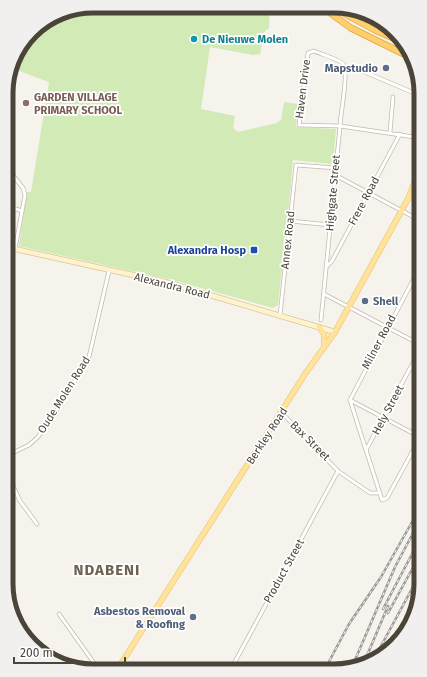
<svg xmlns="http://www.w3.org/2000/svg" width="427" height="677" font-family="'Fira Sans',sans-serif">
	<rect width="100%" height="100%" fill="#f6f3ec"/>
	<!-- green -->
	<path fill="#d2eab5" d="M93,6L270,7L269,28L264,32L260,54L253,55L210,47L201,109L235,116L233,128L238,132L277,123L281,120L284,102L298,104L296,127L336,129L333,164L293,160C289,209 283,256 278,305L273,308L172,280L19,246L27,192H31L49,82L11,68C18,44 36,24 59,13C69,9 83,8 93,6Z"/>
	<g fill="none" stroke-linecap="round" stroke-linejoin="round">
		<!-- street casing -->
		<g stroke="#c2bbae" stroke-width="4.5">
			<g id="street">
				<path d="M360,70L421,96"/>
				<path d="M390,132L393,97"/>
				<path d="M415,137L421,121"/>
				<path d="M7,168L23,188L25,195L15,249"/>
				<path d="M335,175L421,221"/>
				<path d="M7,206L22,211"/>
				<path d="M290,221L331,225"/>
				<path d="M327,266L332,261L400,134"/>
				<path d="M324,294L421,345"/>
				<path d="M280,315L296,165L336,168"/>
				<path d="M321,320C328,252 334,184 341,116C342,108 348,70 344,65C342,60 320,54 314,51L308,53L299,125L340,126L421,138"/>
				<path d="M350,400L382,500L387,498L421,436"/>
				<path d="M350,400L421,265"/>
				<path d="M350,400L420,437"/>
				<path d="M366,450L421,348"/>
				<path d="M411,453L421,458"/>
				<path d="M6,456L29,445L38,437L66,396L89,357L109,271"/>
				<path d="M6,471L20,501L37,524"/>
				<path d="M338,471L370,493H379"/>
				<path d="M59,614L99,670"/>
				<path d="M230,671L338,471L282,413"/>
			</g>
		</g>
		<!-- secondary casing -->
		<g stroke="#d6c79b" stroke-width="6">
			<path id="secondary" d="M6,247L169,283L335,332"/>
		</g>
		<!-- primary casing -->
		<g stroke="#e6c16a" stroke-width="6">
			<g id="primary">
				<path d="M409,196L421,168"/>
				<path d="M319,327L324,334V347"/>
				<path d="M117,670L305,374L335,332L409,197L421,178"/>
			</g>
		</g>
		<!-- highway casing -->
		<g stroke="#e0a43c" stroke-width="7">
			<g id="highway">
				<path d="M322,7L351,28L414,59"/>
				<path d="M334,8L375,30L400,41"/>
				<path d="M348,8L391,30"/>
			</g>
		</g>
		<!-- street -->
		<use href="#street" stroke="#fff" stroke-width="3"/>
		<!-- secondary -->
		<use href="#secondary" stroke="#fff3cd" stroke-width="4.5"/>
		<!-- primary -->
		<use href="#primary" stroke="#ffe39c" stroke-width="5"/>
		<!-- highway -->
		<use href="#highway" stroke="#ffcf6e" stroke-width="5.5"/>
		<!-- rail casing -->
		<g stroke="#9a9a9a" stroke-width="2.5">
			<g id="rail">
				<path d="M383,609L421,537"/>
				<path d="M388,613L421,553"/>
				<path d="M374,659L421,572"/>
				<path d="M363,665L388,606"/>
				<path d="M352,667L395,567L421,518"/>
				<path d="M324,671L349,624L381,577L412,522"/>
			</g>
		</g>
		<!-- rail -->
		<use href="#rail" stroke="#fff" stroke-width="1" stroke-dasharray="3" stroke-linecap="butt"/>
	</g>
	<!-- markers -->
	<circle fill="#0f9aa8" stroke="#fff" stroke-width="1.5" cx="194" cy="39" r="4"/>
	<g fill="#5c6f8a" stroke="#fff" stroke-width="1.5">
		<circle cx="386" cy="68" r="4"/>
		<circle cx="365" cy="301" r="4"/>
		<circle cx="193" cy="617" r="4"/>
	</g>
	<circle fill="#8d6e63" stroke="#fff" stroke-width="1.5" cx="26" cy="103" r="4"/>
	<rect fill="#1a4fb4" stroke="#fff" stroke-width="1.5" x="250" y="246" width="8" height="8" rx="2"/>
	<g text-anchor="middle" dominant-baseline="central" stroke-width="3.5" stroke-linejoin="round" paint-order="stroke">
		<!-- culture labels -->
		<g font-size="11" font-weight="bold" fill="#0d838f" stroke="#fff" text-anchor="start">
			<text x="202" y="39">De Nieuwe Molen</text>
		</g>
		<!-- service labels -->
		<g font-size="11" font-weight="bold" fill="#4e5e75" stroke="#fff" text-anchor="end">
			<text x="378" y="68">Mapstudio</text>
			<text x="373" y="301" text-anchor="start">Shell</text>
			<text x="185" y="611">Asbestos Removal<tspan x="185" dy="13">&amp; Roofing</tspan></text>
		</g>
		<!-- street labels -->
		<g font-size="11" fill="#4b4439" stroke="#fff">
			<text transform="translate(303 89) rotate(-83)">Haven Drive</text>
			<text transform="translate(333 193) rotate(-85)">Highgate Street</text>
			<text transform="translate(364 201) rotate(-62)">Frere Road</text>
			<text transform="translate(288 240) rotate(-84)">Annex Road</text>
			<text transform="translate(172 286) rotate(14)">Alexandra Road</text>
			<text transform="translate(379 342) rotate(-62)">Milner Road</text>
			<text transform="translate(64 395) rotate(-58)">Oude Molen Road</text>
			<text transform="translate(388 410) rotate(-62)">Hely Street</text>
			<text transform="translate(267 436) rotate(-57)">Berkley Road</text>
			<text transform="translate(310 441) rotate(45)">Bax Street</text>
			<text transform="translate(284 571) rotate(-61)">Product Street</text>
		</g>
		<!-- education labels -->
		<g font-size="11" font-weight="bold" fill="#785e54" stroke="#fff" text-anchor="start">
			<text x="34" y="97">GARDEN VILLAGE<tspan x="34" dy="13">PRIMARY SCHOOL</tspan></text>
		</g>
		<!-- transit labels -->
		<g font-size="11" font-weight="bold" fill="#164399" stroke="#fff" text-anchor="end">
			<text x="246" y="250">Alexandra Hosp</text>
		</g>
		<!-- district labels -->
		<g font-size="15" font-weight="bold" letter-spacing="1" fill="#6e6250" stroke="#fff">
			<text x="107" y="570">NDABENI</text>
		</g>
	</g>
	<!-- crop -->
	<path d="M0 0H427V677H0ZM93 13H334A80 80 0 0 1 414 93V584A80 80 0 0 1 334 664H93A80 80 0 0 1 13 584V93A80 80 0 0 1 93 13Z" fill="#f1f0ef" fill-rule="evenodd"/>
	<path fill="none" stroke="#4b4439" stroke-width="5" d="M93 13H334A80 80 0 0 1 414 93V584A80 80 0 0 1 334 664H93A80 80 0 0 1 13 584V93A80 80 0 0 1 93 13Z"/>
	<!-- scale -->
	<path d="M14 657v6h111v-6" fill="none" stroke="#4b4439" stroke-width="2"/>
	<text x="20" y="657" font-size="12" fill="#4b4439" stroke="#ffffff" stroke-width="3" paint-order="stroke">200 m</text>
</svg>
